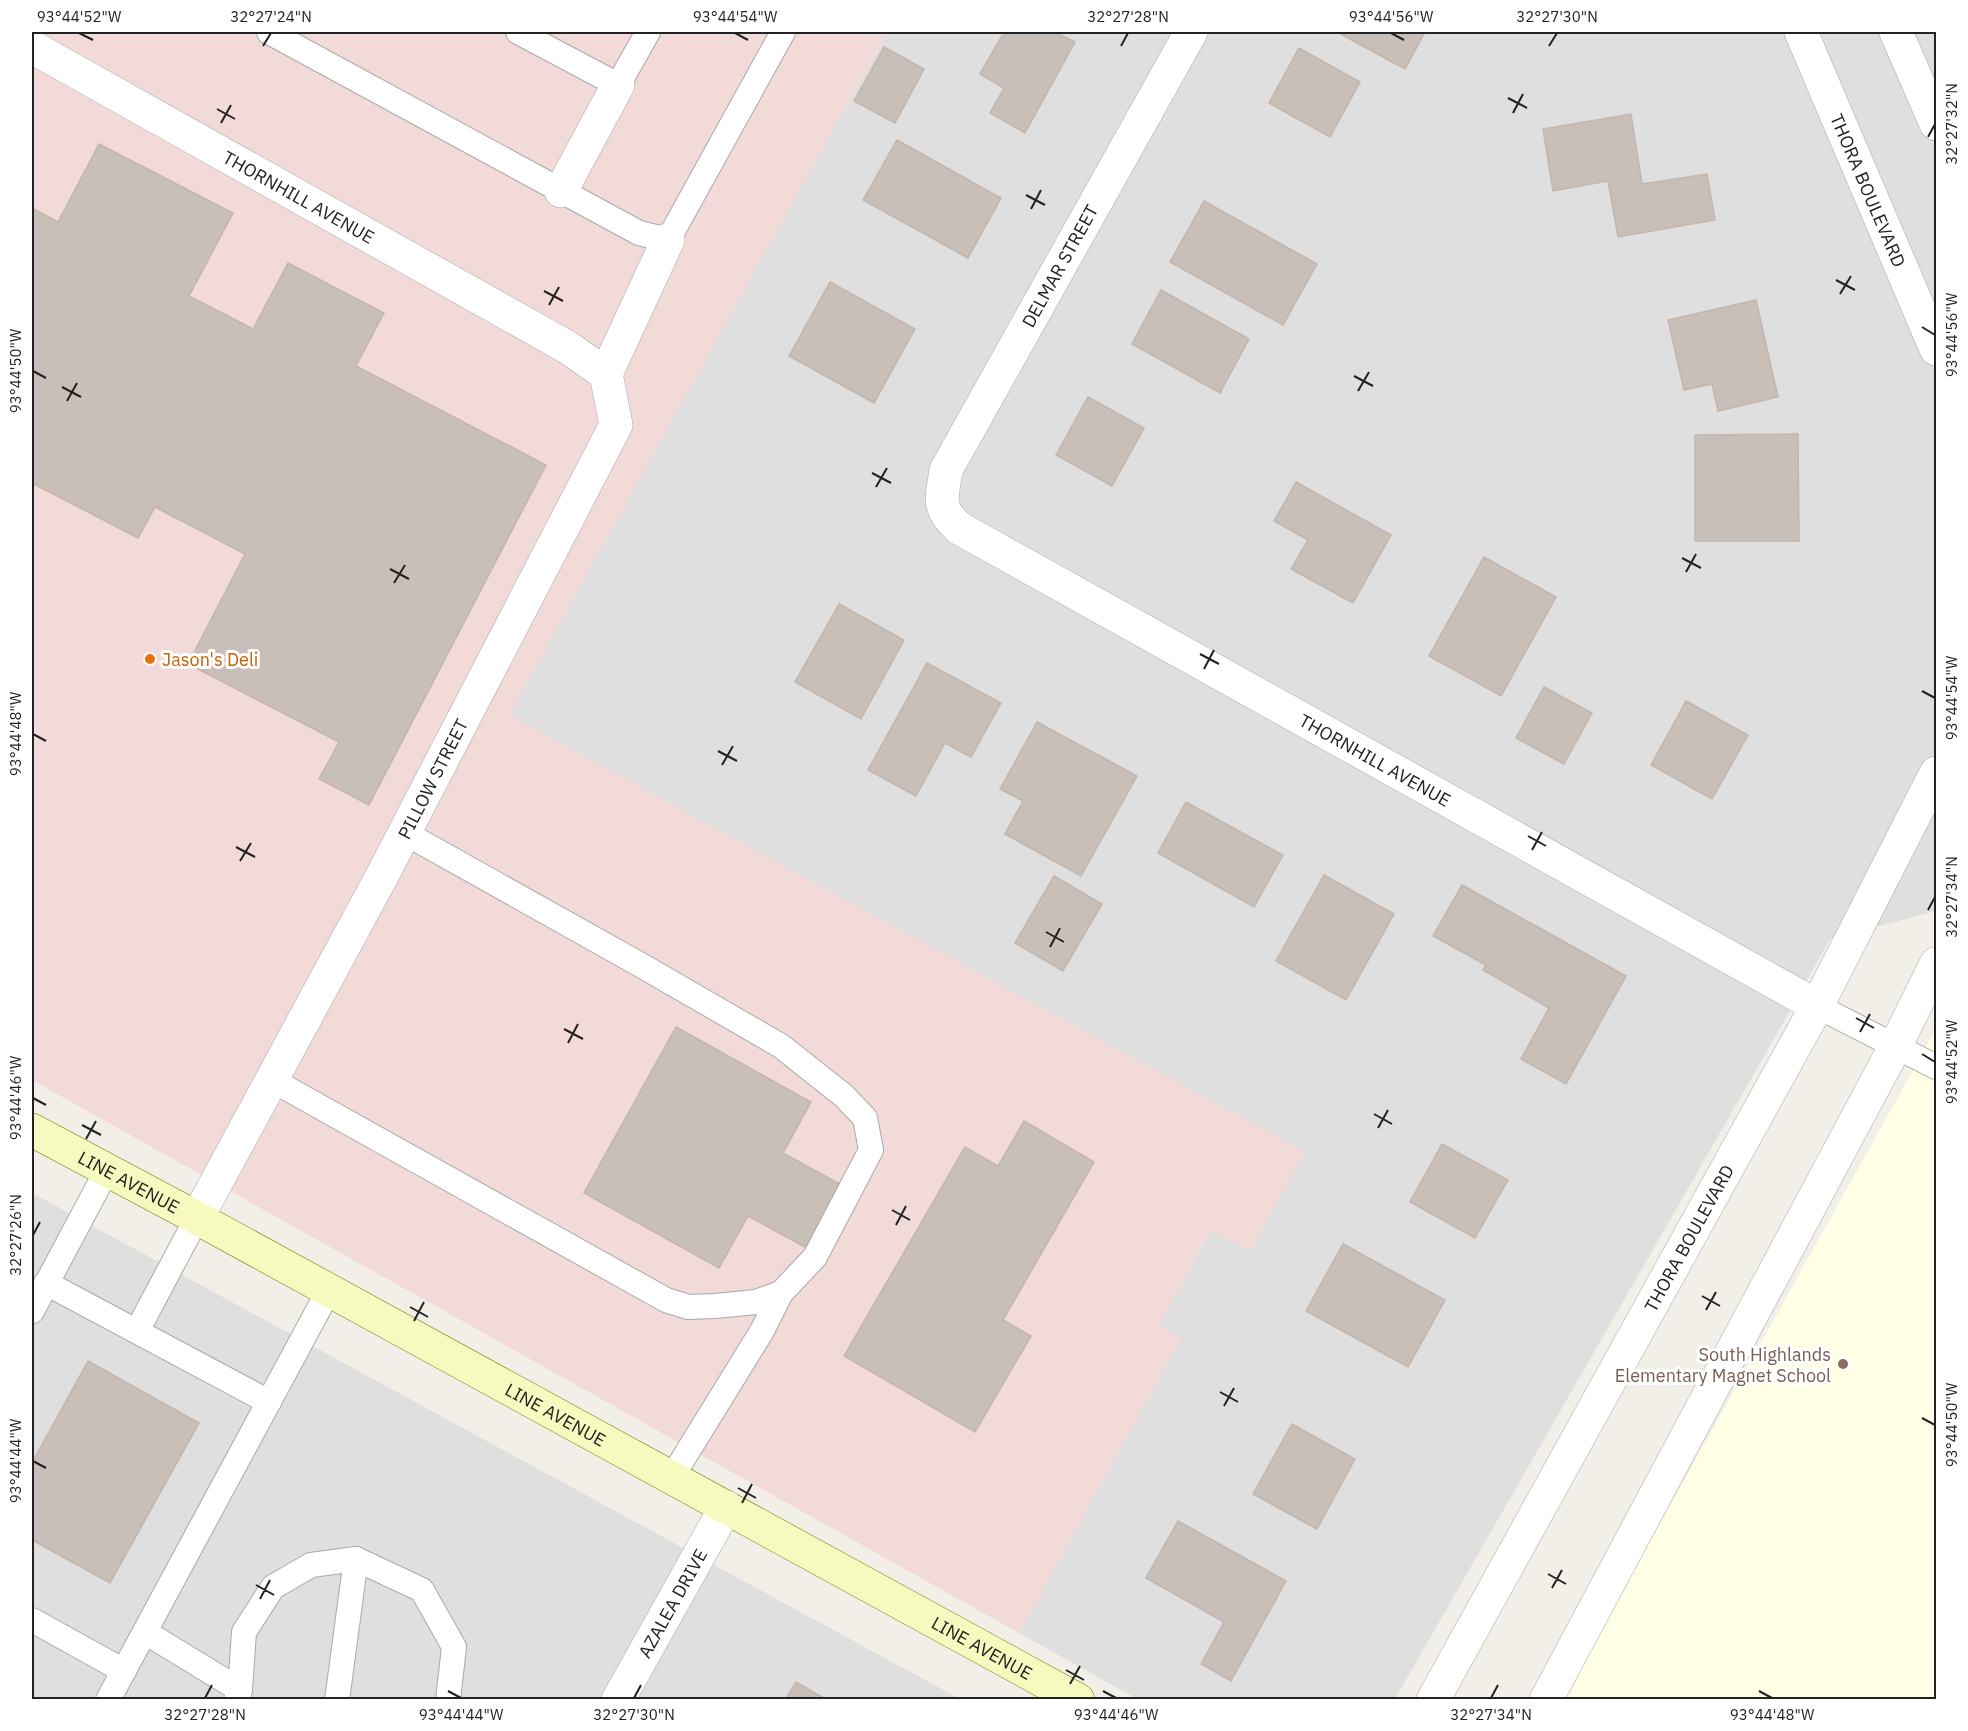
<svg xmlns="http://www.w3.org/2000/svg" width="1968" height="1731" font-family="'IBM Plex Sans',sans-serif">
	<rect width="100%" height="100%" fill="#f2efe9"/>
	<!-- residential -->
	<g fill="#e0dfdf">
		<path d="M887,32H1936V911L1830,939L1787,1016L1395,1699H1137L1019,1633L1181,1338L1158,1326L1211,1230L1250,1251L1304,1152L508,715Z"/>
		<path d="M32,1193L960,1699H32Z"/>
	</g>
	<!-- commercial -->
	<path fill="#f2dad9" d="M32,32H887L509,715L1305,1152L1250,1251L1210,1231L1159,1325L1181,1338L1019,1633L32,1080Z"/>
	<!-- education -->
	<path fill="#ffffe5" d="M1936,1029V1699H1562Z"/>
	<!-- building -->
	<g fill="#c7bfb8" stroke="#c4b6ab" stroke-width="1.5">
		<path d="M1004,32H1055L1075,42L1025,133L990,113L1004,88L980,74Z"/>
		<path d="M1337,32H1425L1405,69Z"/>
		<path d="M884,47L924,69L895,123L854,101Z"/>
		<path d="M1299,48L1360,82L1330,137L1269,103Z"/>
		<path d="M1631,114L1642,184L1707,174L1715,220L1618,237L1608,181L1553,191L1543,129Z"/>
		<path d="M897,140L1001,198L968,258L863,200Z"/>
		<path d="M99,144L233,213L189,296L253,329L288,263L384,313L356,366L546,465L369,805L319,779L339,742L188,664L245,554L155,507L138,538L32,483V208L58,222Z"/>
		<path d="M1204,201L1317,264L1283,325L1170,262Z"/>
		<path d="M830,282L915,329L874,403L789,356Z"/>
		<path d="M1161,290L1249,339L1220,393L1132,344Z"/>
		<path d="M1756,300L1778,397L1718,411L1712,384L1684,390L1668,320Z"/>
		<path d="M1088,397L1144,428L1112,486L1056,455Z"/>
		<path d="M1798,434L1799,541H1695V435Z"/>
		<path d="M1296,482L1391,535L1353,603L1291,569L1308,540L1274,521Z"/>
		<path d="M1484,557L1556,597L1501,696L1429,656Z"/>
		<path d="M839,604L904,640L861,719L795,682Z"/>
		<path d="M927,663L1001,703L971,757L945,743L916,796L868,770Z"/>
		<path d="M1544,687L1592,713L1564,764L1516,738Z"/>
		<path d="M1686,701L1748,735L1712,799L1651,765Z"/>
		<path d="M1037,722L1137,776L1081,876L1005,834L1023,801L1000,789Z"/>
		<path d="M1186,802L1283,855L1254,907L1158,853Z"/>
		<path d="M1324,875L1394,914L1346,1000L1276,961Z"/>
		<path d="M1054,876L1102,904L1063,971L1015,943Z"/>
		<path d="M1462,885L1626,976L1566,1084L1521,1059L1549,1008L1483,970L1486,965L1433,936Z"/>
		<path d="M676,1027L811,1102L783,1153L847,1188L812,1251L748,1216L719,1268L584,1193Z"/>
		<path d="M1024,1121L1094,1162L1003,1320L1031,1336L975,1432L844,1356L965,1147L998,1166Z"/>
		<path d="M1442,1144L1508,1180L1475,1238L1410,1202Z"/>
		<path d="M1343,1244L1445,1300L1408,1367L1306,1311Z"/>
		<path d="M88,1361L199,1423L110,1583L32,1540V1463Z"/>
		<path d="M1292,1424L1355,1459L1317,1529L1253,1494Z"/>
		<path d="M1178,1521L1286,1581L1231,1681L1201,1664L1224,1622L1146,1578Z"/>
		<path d="M796,1682L827,1700H785Z"/>
	</g>
	<g fill="none" stroke-linecap="round" stroke-linejoin="round">
		<!-- service casing -->
		<g stroke="#a9a9a9" stroke-width="26">
			<g id="service">
				<path d="M269,32L639,233L668,240L783,32"/>
				<path d="M518,32L618,85L648,32"/>
				<path d="M1817,1006L1936,1067"/>
				<path d="M272,1080L666,1300L688,1307L715,1306L756,1302L781,1293L815,1257L871,1150L865,1118L844,1096L781,1046L639,964L405,833"/>
				<path d="M46,1283L269,1402"/>
				<path d="M32,1311L107,1170"/>
				<path d="M137,1331L197,1218"/>
				<path d="M672,1477L762,1331L781,1293"/>
				<path d="M32,1620L124,1671"/>
				<path d="M145,1632L240,1690"/>
				<path d="M108,1700L329,1290"/>
				<path d="M236,1700L240,1690L244,1632L273,1587L311,1565L356,1559L422,1590L454,1647L448,1700"/>
				<path d="M337,1700L356,1559"/>
			</g>
		</g>
		<!-- minor casing -->
		<g stroke="#a9a9a9" stroke-width="34">
			<g id="minor">
				<path id="s1" d="M1191,32L946,470C942,499 936,507 959,528L1817,1006"/>
				<path id="s2" d="M1801,32L1936,349"/>
				<path d="M1896,32L1936,124"/>
				<path id="s3" d="M32,47L567,347L606,374L616,425L383,874L197,1218"/>
				<path d="M561,191L618,85"/>
				<path d="M606,374L668,240"/>
				<path id="s4" d="M618,1700L726,1507"/>
				<path id="s5" d="M1433,1700L1817,1006L1936,773"/>
				<path d="M1546,1700L1896,1045L1936,964"/>
			</g>
		</g>
		<!-- secondary casing -->
		<g stroke="#707d05" stroke-width="34">
			<g id="secondary">
				<path id="s6" d="M32,1130L197,1218L1078,1700"/>
			</g>
		</g>
		<!-- service -->
		<use href="#service" stroke="#fff" stroke-width="24"/>
		<!-- minor -->
		<use href="#minor" stroke="#fff" stroke-width="33"/>
		<!-- secondary -->
		<use href="#secondary" stroke="#f7fabf" stroke-width="33"/>
	</g>
	<!-- ticks -->
	<path fill="none" stroke="#222" stroke-width="2" d="M79,33L93,40M735,33L748,40M1391,33L1404,40M263,46L271,33M1121,46L1128,33M1549,46L1557,33M1508,98L1527,108M217,109L235,119M1513,113L1523,94M221,123L231,105M1928,137L1935,124M1026,195L1045,205M1031,209L1041,190M1836,280L1855,290M544,291L563,301M1840,294L1851,276M549,305L559,287M1922,327L1935,335M33,371L46,378M1354,376L1373,386M62,387L81,397M1358,391L1369,372M67,401L77,383M872,473L891,483M876,487L887,468M1682,558L1701,568M390,569L409,579M1686,572L1696,554M394,583L405,565M1200,654L1219,664M1204,669L1214,650M1922,691L1935,698M33,734L46,741M718,751L737,761M722,765L733,746M1528,836L1546,846M236,847L255,857M1532,850L1542,832M240,861L251,843M1928,910L1935,897M1046,932L1064,942M1050,947L1060,928M1856,1018L1874,1028M564,1029L583,1039M1860,1032L1870,1014M568,1043L578,1024M1922,1054L1935,1062M33,1098L46,1105M1374,1114L1392,1124M82,1125L101,1135M1378,1128L1388,1110M86,1139L96,1121M892,1210L910,1220M896,1225L906,1206M33,1235L40,1222M1702,1296L1720,1306M410,1307L428,1317M1706,1310L1716,1292M414,1321L424,1302M1220,1392L1238,1402M1224,1406L1234,1388M1922,1418L1935,1425M33,1461L46,1468M738,1488L756,1498M742,1503L752,1484M1548,1574L1566,1584M256,1585L274,1595M1552,1588L1562,1570M260,1599L270,1580M1066,1670L1084,1680M1070,1684L1080,1666M448,1691L461,1698M1103,1691L1116,1698M1759,1691L1772,1698M205,1698L212,1685M634,1698L641,1685M1491,1698L1498,1685"/>
	<!-- markers -->
	<circle fill="#e8710a" stroke="#fff" stroke-width="2" cx="150" cy="659" r="6"/>
	<circle fill="#8d6e63" stroke="#fff" stroke-width="2" cx="1843" cy="1364" r="6"/>
	<g text-anchor="middle" dominant-baseline="central" stroke-width="6" stroke-linejoin="round" paint-order="stroke">
		<!-- street labels -->
		<g font-size="18" fill="#222" stroke="#fff">
			<text stroke="none"><textPath href="#s2" startOffset="172">THORA BOULEVARD</textPath></text>
			<text stroke="none"><textPath href="#s3" startOffset="306">THORNHILL AVENUE</textPath></text>
			<text transform="translate(1060 266) rotate(-61)">DELMAR STREET</text>
			<text stroke="none"><textPath href="#s1" startOffset="1042">THORNHILL AVENUE</textPath></text>
			<text transform="translate(433 779) rotate(-63)">PILLOW STREET</text>
			<text stroke="none"><textPath href="#s6" startOffset="110">LINE AVENUE</textPath></text>
			<text stroke="none"><textPath href="#s5" startOffset="528">THORA BOULEVARD</textPath></text>
			<text stroke="none"><textPath href="#s6" startOffset="596">LINE AVENUE</textPath></text>
			<text stroke="none"><textPath href="#s4" startOffset="111">AZALEA DRIVE</textPath></text>
			<text stroke="none"><textPath href="#s6" startOffset="1082">LINE AVENUE</textPath></text>
		</g>
		<!-- food labels -->
		<g font-size="18" fill="#c56008" stroke="#fff" text-anchor="start">
			<text x="162" y="659">Jason's Deli</text>
		</g>
		<!-- education labels -->
		<g font-size="18" fill="#785e54" stroke="#fff" text-anchor="end">
			<text x="1831" y="1354">South Highlands<tspan x="1831" dy="21">Elementary Magnet School</tspan></text>
		</g>
	</g>
	<!-- border -->
	<rect width="1968" height="1731" fill="none" stroke="#ffffff" stroke-width="66"/>
	<rect x="33" y="33" width="1902" height="1665" fill="none" stroke="#222" stroke-width="2"/>
	<g font-size="15" text-anchor="middle" fill="#222">
		<text x="79" y="22">93°44'52"W</text>
		<text x="271" y="22">32°27'24"N</text>
		<text x="735" y="22">93°44'54"W</text>
		<text x="1128" y="22">32°27'28"N</text>
		<text x="1391" y="22">93°44'56"W</text>
		<text x="1557" y="22">32°27'30"N</text>
		<text transform="translate(1952 124) rotate(-90)" y="5">32°27'32"N</text>
		<text transform="translate(1952 335) rotate(-90)" y="5">93°44'56"W</text>
		<text transform="translate(16 371) rotate(-90)" y="5">93°44'50"W</text>
		<text transform="translate(1952 698) rotate(-90)" y="5">93°44'54"W</text>
		<text transform="translate(16 734) rotate(-90)" y="5">93°44'48"W</text>
		<text transform="translate(1952 897) rotate(-90)" y="5">32°27'34"N</text>
		<text transform="translate(1952 1062) rotate(-90)" y="5">93°44'52"W</text>
		<text transform="translate(16 1098) rotate(-90)" y="5">93°44'46"W</text>
		<text transform="translate(16 1235) rotate(-90)" y="5">32°27'26"N</text>
		<text transform="translate(1952 1425) rotate(-90)" y="5">93°44'50"W</text>
		<text transform="translate(16 1461) rotate(-90)" y="5">93°44'44"W</text>
		<text x="205" y="1720">32°27'28"N</text>
		<text x="461" y="1720">93°44'44"W</text>
		<text x="634" y="1720">32°27'30"N</text>
		<text x="1116" y="1720">93°44'46"W</text>
		<text x="1491" y="1720">32°27'34"N</text>
		<text x="1772" y="1720">93°44'48"W</text>
	</g>
</svg>
